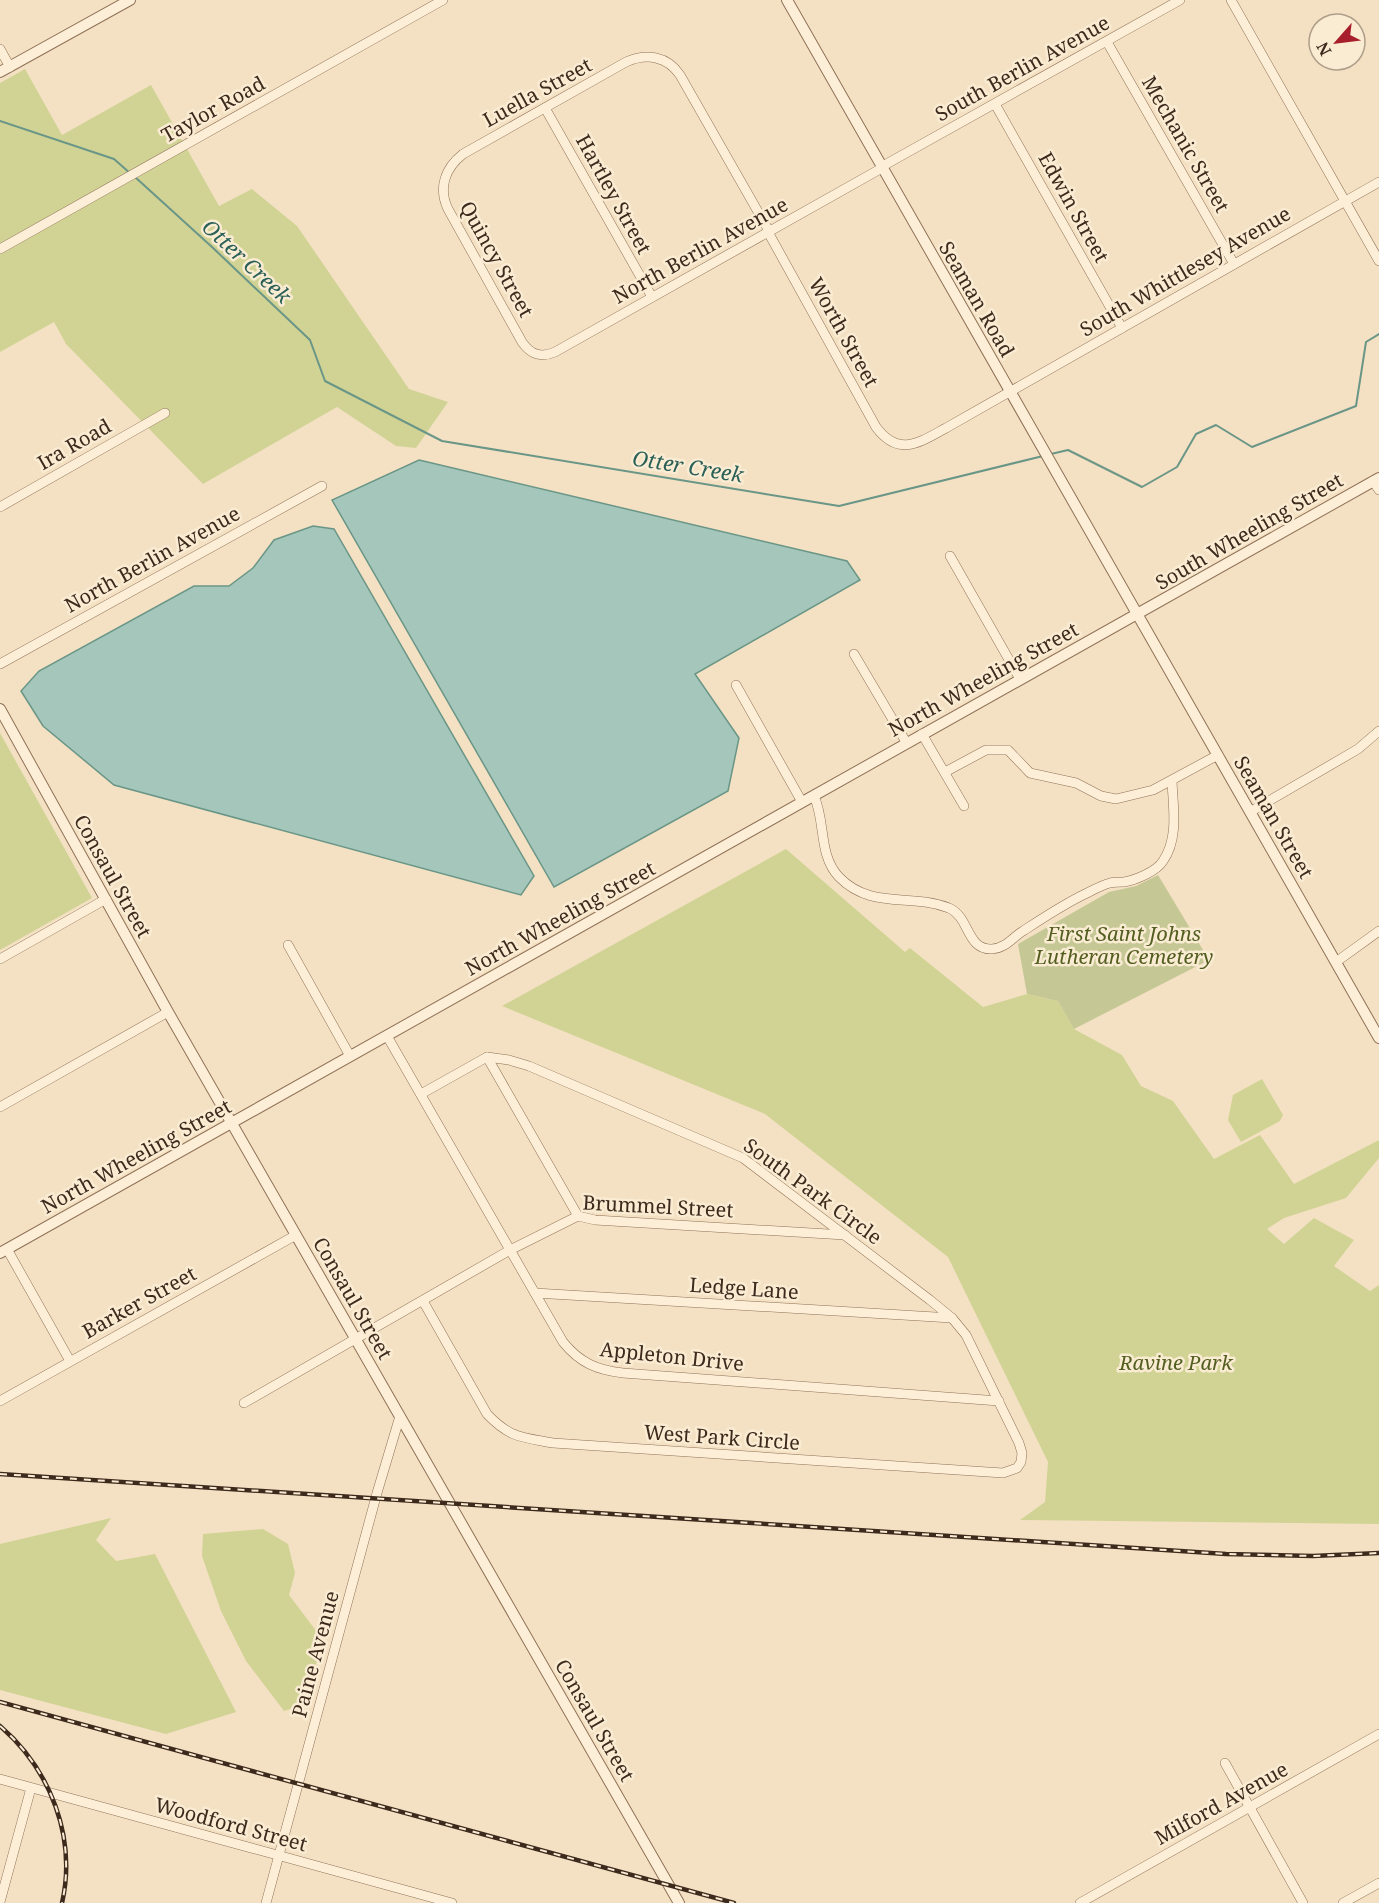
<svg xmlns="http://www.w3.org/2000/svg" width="1379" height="1903" font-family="'Noto Serif',serif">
	<rect width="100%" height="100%" fill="#f4e1c3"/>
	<!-- green -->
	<g fill="#d1d395">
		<path d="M25,69L62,135L151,85L219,206L252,189L297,226L409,389L448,402L416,448L396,446L337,407L203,484L66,344L54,322L0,352V83Z"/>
		<path d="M0,733L92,898L0,950Z"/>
		<path d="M786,849L905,952L910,948L983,1007L1027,994L1058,1001L1074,1029L1122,1055L1141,1086L1173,1101L1214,1159L1260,1135L1294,1184L1379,1140V1158L1346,1198L1284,1218L1267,1229L1284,1244L1314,1218L1354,1240L1334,1266L1370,1291L1379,1285V1524L1020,1520L1045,1502L1048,1462L948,1257L765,1114L502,1006Z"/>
		<path d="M1262,1079L1283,1115L1280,1121L1241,1142L1228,1120L1233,1095Z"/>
		<path d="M111,1518L96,1540L116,1561L155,1554L236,1712L166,1734L0,1690V1544Z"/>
		<path d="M263,1529L288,1544L295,1573L289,1595L323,1640L307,1696L294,1708L284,1711L246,1661L221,1611L202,1556L203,1534Z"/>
	</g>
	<!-- cemetery -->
	<path fill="#c5c795" d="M1158,875L1209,960L1074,1029L1058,1001L1027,994L1018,944L1109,892L1136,886Z"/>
	<!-- water -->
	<g fill="#a5c6ba" stroke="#6a9687" stroke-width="1.5">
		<path d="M419,460L847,561L860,580L695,674L739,738L728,791L554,887L332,500Z"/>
		<path d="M313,526L334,529L534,876L521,895L114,785L43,726L21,691L39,671L194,586H229L253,568L274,540Z"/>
	</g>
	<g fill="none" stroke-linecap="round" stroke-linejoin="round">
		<!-- stream -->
		<g stroke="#6a9687" stroke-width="2">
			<path d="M0,121L114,159L131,174"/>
			<path d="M135,177L212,247L310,340L325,381L442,441L839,506L1043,456"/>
			<path d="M1051,454L1068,450L1142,487L1177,467L1196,434L1216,425L1252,447L1356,406L1366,342L1379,334"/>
		</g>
		<!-- minor casing -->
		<g stroke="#907157" stroke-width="10">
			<g id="minor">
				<path d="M1231,0L1379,261"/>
				<path d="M1107,42L1234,264"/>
				<path d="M0,49L10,67"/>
				<path d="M995,104L1122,328"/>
				<path d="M545,108L652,297"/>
				<path d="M881,167L1180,0"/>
				<path d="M769,231L680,75C667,56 647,53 626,62L463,154C445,168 438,188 448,209L522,342C531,355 541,358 555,352L882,168"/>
				<path d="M768,232L876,427C899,458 920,442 946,428L1379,182"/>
				<path d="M0,249L443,0"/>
				<path d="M1373,481L1379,490"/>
				<path d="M0,507L165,413"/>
				<path d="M950,556L1020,679"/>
				<path d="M854,654L906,742"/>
				<path d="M0,664L322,486"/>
				<path d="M736,685L802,802"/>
				<path d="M922,734L964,806"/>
				<path d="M945,772L986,750H1008L1030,773L1076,783L1101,796L1116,799L1153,790L1218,755"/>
				<path d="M814,796C826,822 818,855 839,877C871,910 911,893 949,908C970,917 966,950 992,949C1006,948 1013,937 1023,931C1043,918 1064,904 1085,894C1093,890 1102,885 1110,883C1115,882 1119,882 1124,882C1136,880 1157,871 1163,861C1179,838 1173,807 1172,781"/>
				<path d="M1250,812L1358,749L1379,731"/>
				<path d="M288,945L350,1056"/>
				<path d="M0,959L106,899"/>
				<path d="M1336,962L1379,931"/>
				<path d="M387,1036L563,1342C580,1363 597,1370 623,1373L999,1401"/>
				<path d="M487,1057L578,1216"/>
				<path d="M421,1094L487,1057L509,1060L529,1066L743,1158L930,1300L952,1318L966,1335L1019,1443L1022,1453L1021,1462L1017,1468L1003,1473L553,1443C521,1437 510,1438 487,1414L423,1301"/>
				<path d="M0,1107L168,1012"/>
				<path d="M7,1249L70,1361"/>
				<path d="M535,1293L952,1318"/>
				<path d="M0,1401L296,1235"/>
				<path d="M244,1403L510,1250L578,1216L595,1220L845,1235"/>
				<path d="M1225,1763L1303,1903"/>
				<path d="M0,1779L452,1903"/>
				<path d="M0,1902L31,1788"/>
				<path d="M266,1903L377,1493L400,1416"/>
				<path d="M1080,1903L1379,1734"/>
				<path d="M1343,1903L1379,1883"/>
			</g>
		</g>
		<!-- tertiary casing -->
		<g stroke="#907157" stroke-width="12">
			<g id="tertiary">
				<path d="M787,0L1379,1038"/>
				<path d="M0,72L130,0"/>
				<path d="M0,709L168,1012L679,1903"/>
				<path d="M0,1253L1379,478"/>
			</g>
		</g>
		<!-- minor -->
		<use href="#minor" stroke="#fdefd7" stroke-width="9"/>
		<!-- tertiary -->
		<use href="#tertiary" stroke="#fdefd7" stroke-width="10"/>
		<!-- rail casing -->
		<g stroke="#3e2a1d" stroke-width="4.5">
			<g id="rail">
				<path d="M0,1474L1226,1554L1313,1556L1379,1553"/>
				<path d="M0,1702L734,1903"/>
				<path d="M0,1726C50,1769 77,1837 62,1903"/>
			</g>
		</g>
		<!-- rail -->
		<use href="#rail" stroke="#faecd3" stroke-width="2" stroke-dasharray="7" stroke-linecap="butt"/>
	</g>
	<g text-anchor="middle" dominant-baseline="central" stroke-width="5" stroke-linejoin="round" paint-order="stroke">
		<!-- street labels -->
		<g font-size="20" fill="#3e2a1d" stroke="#faecd3">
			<text transform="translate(1022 68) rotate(-29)">South Berlin Avenue</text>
			<text transform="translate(537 92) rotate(-29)">Luella Street</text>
			<text transform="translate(213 109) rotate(-29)">Taylor Road</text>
			<text transform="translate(1186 144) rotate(60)">Mechanic Street</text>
			<text transform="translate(614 194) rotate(61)">Hartley Street</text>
			<text transform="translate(1074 207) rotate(61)">Edwin Street</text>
			<text transform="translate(700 250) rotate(-29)">North Berlin Avenue</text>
			<text transform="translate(497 259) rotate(61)">Quincy Street</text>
			<text transform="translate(1185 271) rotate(-30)">South Whittlesey Avenue</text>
			<text transform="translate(977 299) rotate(60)">Seaman Road</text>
			<text transform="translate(844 332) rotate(61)">Worth Street</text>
			<text transform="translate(74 444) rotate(-30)">Ira Road</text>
			<text transform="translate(1249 531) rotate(-30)">South Wheeling Street</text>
			<text transform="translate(152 559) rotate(-29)">North Berlin Avenue</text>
			<text transform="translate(983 679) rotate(-29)">North Wheeling Street</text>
			<text transform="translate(1274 817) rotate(60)">Seaman Street</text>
			<text transform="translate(113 876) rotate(61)">Consaul Street</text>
			<text transform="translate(560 918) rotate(-29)">North Wheeling Street</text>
			<text transform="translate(136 1156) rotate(-29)">North Wheeling Street</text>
			<text transform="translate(813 1191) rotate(36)">South Park Circle</text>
			<text transform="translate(658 1206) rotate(3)">Brummel Street</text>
			<text transform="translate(744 1288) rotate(4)">Ledge Lane</text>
			<text transform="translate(353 1298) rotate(60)">Consaul Street</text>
			<text transform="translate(139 1302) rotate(-29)">Barker Street</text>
			<text transform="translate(672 1356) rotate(6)">Appleton Drive</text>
			<text transform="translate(722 1437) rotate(4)">West Park Circle</text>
			<text transform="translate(315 1654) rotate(-75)">Paine Avenue</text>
			<text transform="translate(595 1720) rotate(60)">Consaul Street</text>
			<text transform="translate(1221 1803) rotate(-29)">Milford Avenue</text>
			<text transform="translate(231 1824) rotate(15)">Woodford Street</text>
		</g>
		<!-- park labels -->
		<g font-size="20" font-style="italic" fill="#535e21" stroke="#faecd3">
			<text x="1124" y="933">First Saint Johns<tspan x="1124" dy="23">Lutheran Cemetery</tspan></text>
			<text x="1176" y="1362">Ravine Park</text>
		</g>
		<!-- water labels -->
		<g font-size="21" font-style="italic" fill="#2a6058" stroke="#faecd3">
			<text transform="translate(247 261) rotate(43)">Otter Creek</text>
			<text transform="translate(688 466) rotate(9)">Otter Creek</text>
		</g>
	</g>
	<!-- north arrow -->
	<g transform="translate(1337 42) rotate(242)"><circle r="28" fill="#faecd3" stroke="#af9e8a" stroke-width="1.5"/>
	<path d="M0-4.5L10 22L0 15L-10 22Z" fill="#a71f2a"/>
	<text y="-9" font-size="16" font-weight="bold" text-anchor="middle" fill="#3e2a1d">N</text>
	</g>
</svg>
